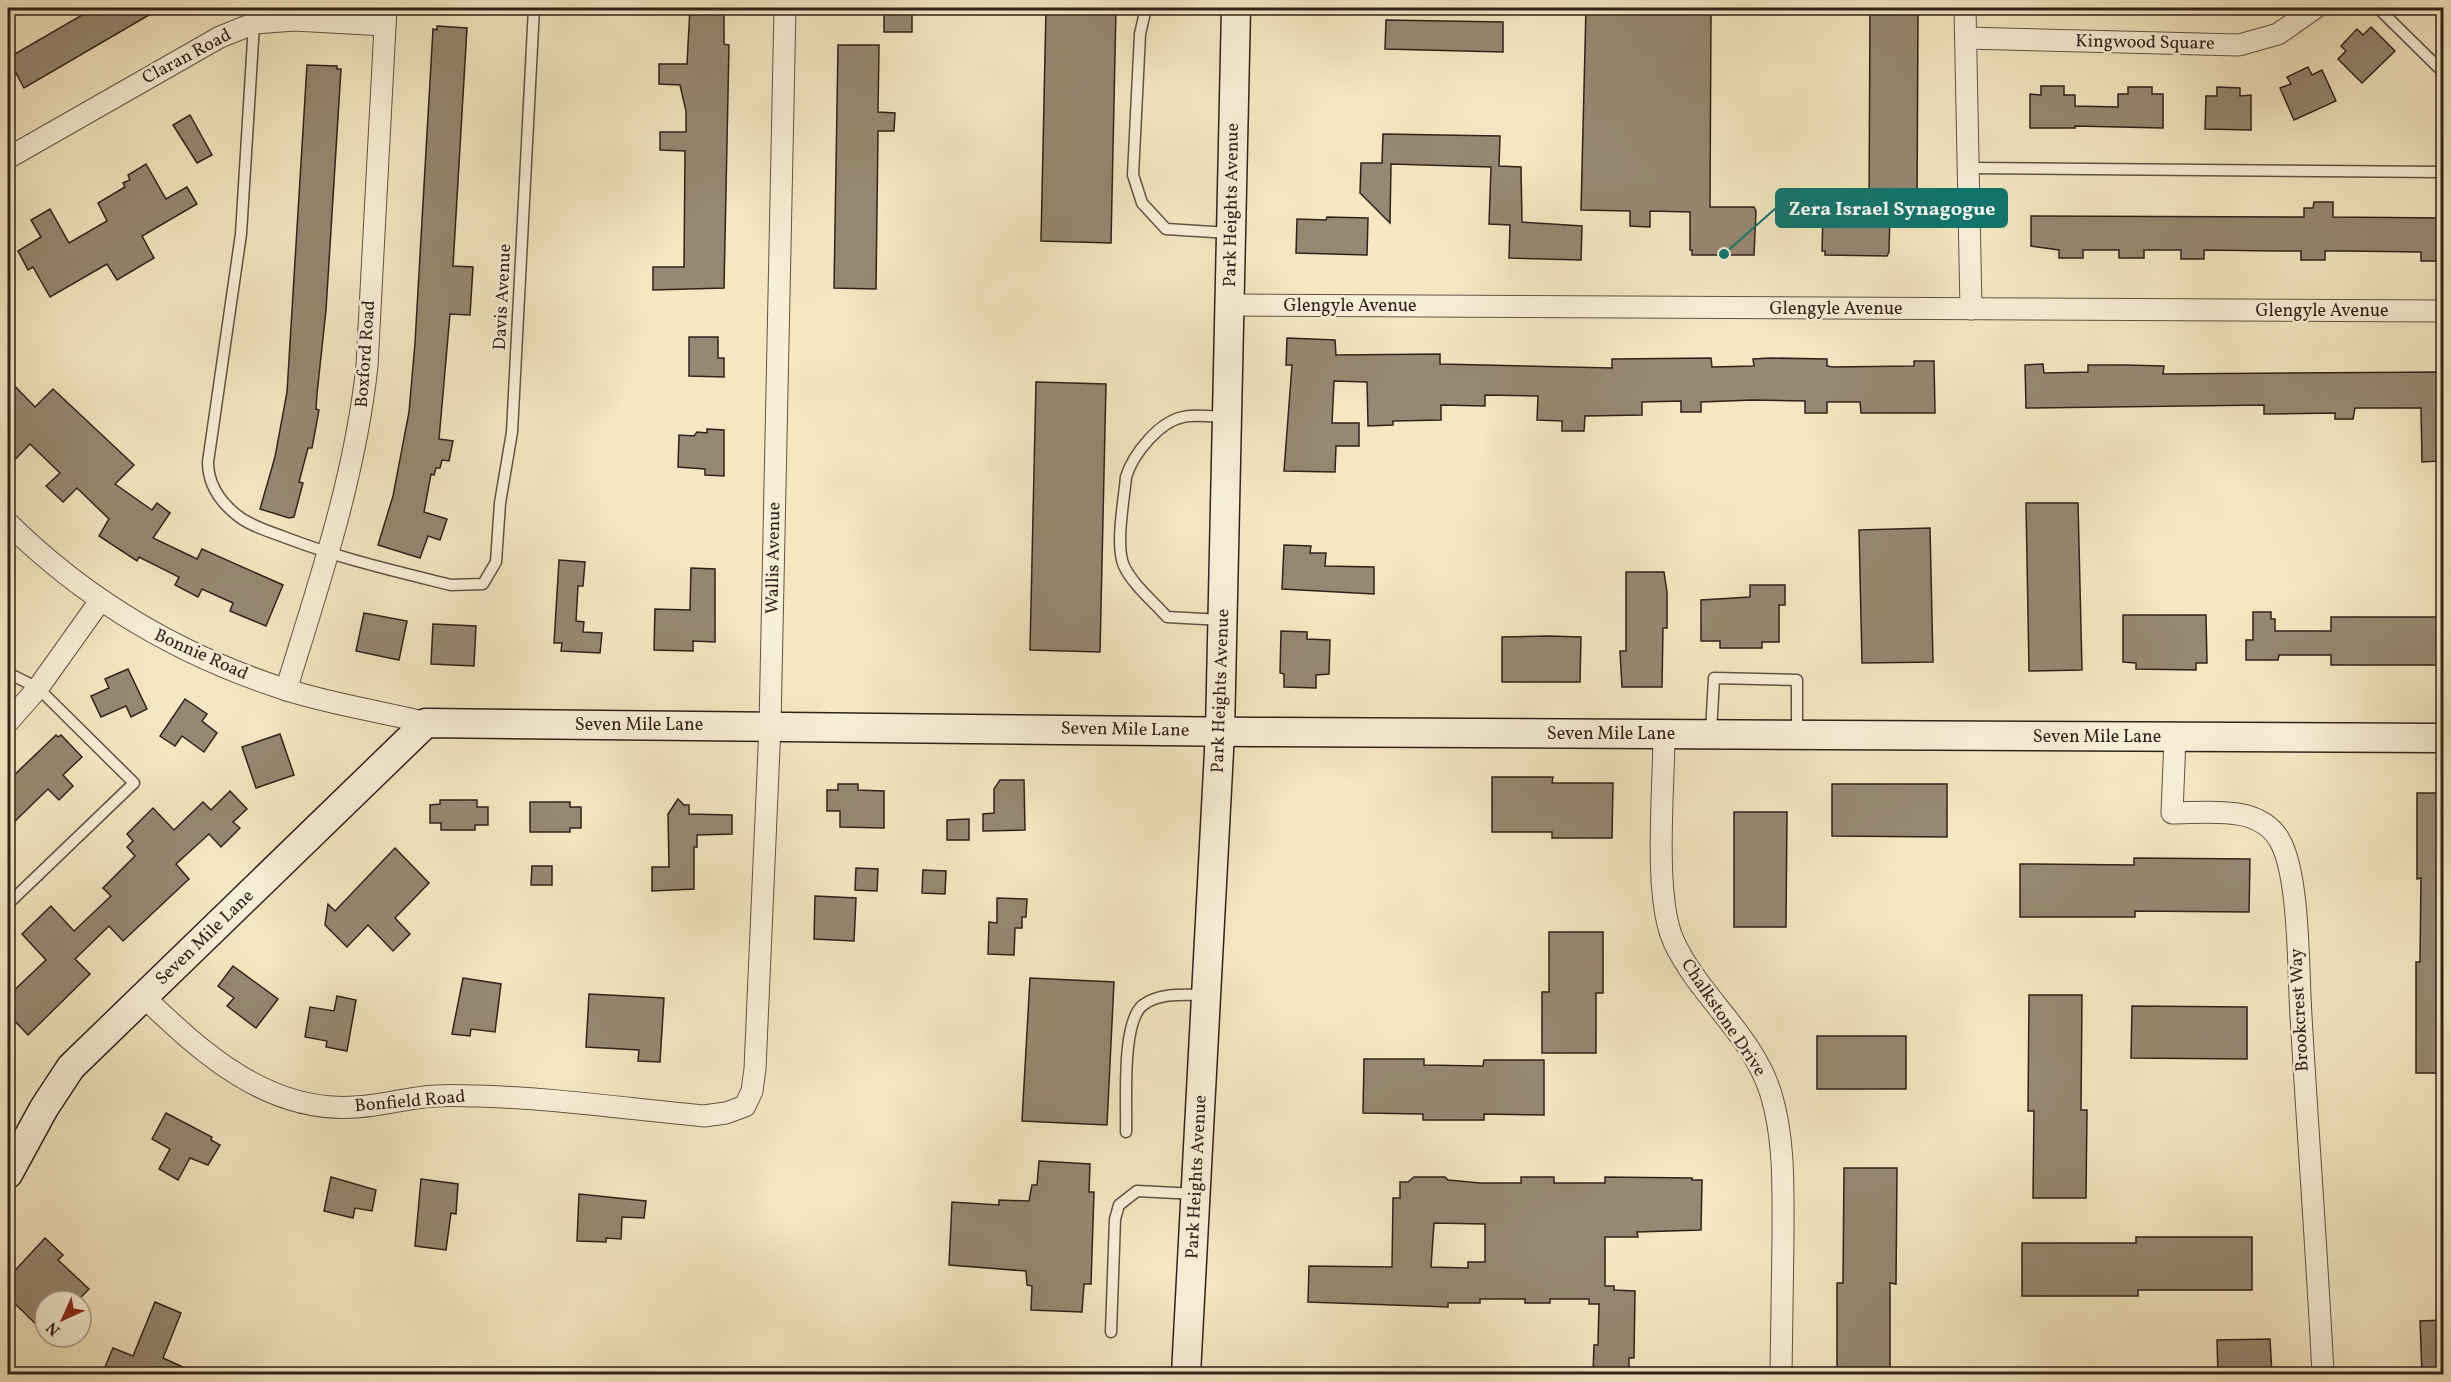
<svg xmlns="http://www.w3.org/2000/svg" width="2451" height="1382" font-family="Vollkorn,serif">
	<rect width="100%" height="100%" fill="#f4e7c2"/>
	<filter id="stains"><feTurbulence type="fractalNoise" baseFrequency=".00333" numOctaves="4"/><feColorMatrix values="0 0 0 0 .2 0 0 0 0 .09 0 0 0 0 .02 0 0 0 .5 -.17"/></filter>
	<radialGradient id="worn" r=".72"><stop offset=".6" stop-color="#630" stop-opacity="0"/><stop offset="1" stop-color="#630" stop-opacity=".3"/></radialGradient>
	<!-- building -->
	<g fill="#968872" stroke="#31221c" stroke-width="1.5" fill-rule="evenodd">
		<path d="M94,8H161L24,88L8,58Z"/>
		<path d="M690,8H724V44L729,45L724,288L653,290V267H684L685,151L660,150V132H686V111L680,85L659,84V64H687Z"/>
		<rect x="884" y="8" width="28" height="24"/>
		<path d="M1046,8H1116L1111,243L1041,241Z"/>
		<path d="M1586,8H1711L1710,207H1754L1756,211L1754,255H1692V250H1690V212L1650,211V227L1630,226V211L1581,210Z"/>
		<path d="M1870,8H1918L1917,210H1912V213L1890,212L1889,252L1887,256L1825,255V251H1822L1823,212L1825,207L1869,208Z"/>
		<path d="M1386,20L1503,22V52L1385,49Z"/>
		<path d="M437,26L467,28L453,266L473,267L470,315L450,314L439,439L453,441L449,461L442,460L440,468H436L434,475L431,474L424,512L447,519L440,540L428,536L420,558L378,545L393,496L409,412L415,343L433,29L437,30Z"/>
		<path d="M2371,27L2395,51L2362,83L2338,59L2346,51L2341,46L2357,29L2363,35Z"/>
		<path d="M838,45H879L878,112L895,113L894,131H878L876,289L834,288Z"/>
		<path d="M307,65L337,66V69H341L326,310L317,394L316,409L319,410L312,448H308L299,482L303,483L294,517L289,518L260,509L275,457L287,392Z"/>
		<path d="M2308,67L2312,75L2322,70L2336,101L2294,120L2280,88L2291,84L2287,77Z"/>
		<path d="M2041,86H2064V95H2075V106L2118,107V94H2128V87H2152V94H2163V128L2075,126V128H2030V94L2041,95Z"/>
		<path d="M2217,87L2240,88V96L2251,95V130L2205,129L2206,96H2217Z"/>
		<path d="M190,115L212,155L197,163L173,125Z"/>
		<path d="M1383,134L1500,136L1499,166L1521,167L1522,222L1582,226L1581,260L1509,258L1510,225L1489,224L1491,167L1391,164L1390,223L1360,193L1361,163H1382Z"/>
		<path d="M146,164L166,199L187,187L197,204L142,236L154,258L117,280L107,264L50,297L33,267L28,270L18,251L41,237L31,220L50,209L69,243L107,221L98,203L125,187L123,183L130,180L128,175Z"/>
		<path d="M2314,202H2333V217L2444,218V261H2421V252L2346,251H2325V260H2301V251H2276L2204,250V259H2181V250H2144V258H2119V250H2083V258H2059V250L2031,246V216L2304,217V208H2313Z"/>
		<path d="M1327,217L1368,218L1367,255L1296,253L1297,219L1326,220Z"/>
		<path d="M689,337H718V358H724V377L689,376Z"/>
		<path d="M1287,338L1335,340L1336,355L1440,354V364L1612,368V359L1711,358L1712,367L1754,366L1753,359L1771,358L1827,359V366L1833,367L1914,366V361H1934L1935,413H1861L1860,402H1827V413H1805V401L1753,400L1701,402V412H1681V401L1642,402V415L1585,416L1584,431H1562V421L1537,420L1538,396L1485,395V406L1441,405V420L1393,421V425L1368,426L1367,382L1334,381L1332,423H1359V446H1336L1335,472L1284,471L1292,365H1286Z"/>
		<path d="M2043,364L2044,373L2088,372V365H2126L2164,366L2163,374L2444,372V419H2439V461L2422,462L2421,408H2355L2353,419H2335V413L2264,414V405L2026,408L2025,365Z"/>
		<path d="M8,379L35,407L53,389L134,465L115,484L152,510L157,503L170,513L153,538L197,559L202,549L283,585L266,626L230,611L233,603L202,589L198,597L175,585L179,577L139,557L137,561L99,536L109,519L77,488L63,502L46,486L60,473L30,444L8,467Z"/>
		<path d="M1036,382L1106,384L1100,652L1030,650Z"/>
		<path d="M707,429L724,430V476L705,475V469L678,467L679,435L694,436L697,432L707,433Z"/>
		<path d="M2026,503H2078L2082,670L2029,671Z"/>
		<path d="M1930,528L1933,662L1862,663L1859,530Z"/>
		<path d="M1284,545L1311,546L1310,553H1326L1325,566L1374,567V594L1282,589Z"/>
		<path d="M559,560L585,562L583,586H578L576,621L584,622L583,632L602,633L600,653L561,651L562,643H554Z"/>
		<path d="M691,568L715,569V642L693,641V651L654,650L655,609L690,610Z"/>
		<path d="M1626,572H1664L1667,592V628H1663L1662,687H1622L1620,651H1626Z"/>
		<path d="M1750,585H1785V605H1779V642H1762V648H1720V641H1701V600L1750,597Z"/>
		<path d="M2253,612H2271V619H2275V631H2331V617H2444V665H2331V655H2279L2278,660H2246V640H2253Z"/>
		<path d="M364,613L407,621L399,660L356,651Z"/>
		<path d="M2123,615H2206L2207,663H2196V670L2136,669V663L2123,662Z"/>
		<path d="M433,624L476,626L474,666L431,664Z"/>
		<path d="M1281,631L1307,632V639L1330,640L1329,674L1316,675V688L1284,687V674L1280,673Z"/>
		<path d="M1549,636L1581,637L1580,682H1502V637Z"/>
		<path d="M128,669L147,709L131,717L126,706L101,717L91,696L109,688L105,679Z"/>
		<path d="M185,699L207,714L202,721L217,733L204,752L182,736L175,746L160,736Z"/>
		<path d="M280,734L294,775L256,788L242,747Z"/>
		<path d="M56,735L58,737L61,735L82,757L63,775L73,786L59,800L48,789L8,828V781Z"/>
		<path d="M1492,777H1553L1552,783H1613L1612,838H1552V832H1492Z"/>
		<path d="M1000,780H1024L1025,830L983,831V814L994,813V789Z"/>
		<path d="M838,784H858V790L884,791V828L840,827V811H827V790H838Z"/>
		<path d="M1832,784H1947V837L1832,836Z"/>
		<path d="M230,791L247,809L233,822L240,828L221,847L209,834L176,864L189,879L123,941L109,926L75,959L90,974L28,1035L8,1014V996L46,960L22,934L51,906L74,931L111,896L103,888L135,856L127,847L133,841L127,834L153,808L174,830L203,802L211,810Z"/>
		<path d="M2417,793H2444V1073H2416V962H2420L2421,878L2417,879Z"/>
		<path d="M678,799L684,805H689V814L732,815V834L697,835V847H694V889L652,891V867H669L668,814Z"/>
		<path d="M440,800H477V807H488V825H475V830H441V823H430V805L440,804Z"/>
		<path d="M530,802H570V807H581V828H570V832H530Z"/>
		<path d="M1734,812H1787L1786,927H1734Z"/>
		<path d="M969,819V840H947V820Z"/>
		<path d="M395,848L429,883L395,918L410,934L393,951L368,925L347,947L325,925L328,904L335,911Z"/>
		<path d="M2134,858L2250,859L2249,912L2135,911V917H2020V864L2134,865Z"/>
		<path d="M532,866H552V885H531Z"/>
		<path d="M856,868L878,869L877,891L855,890Z"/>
		<path d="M923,870L946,871L945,894L922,893Z"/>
		<path d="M815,896L856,898L854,941L814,939Z"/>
		<path d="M997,898L1027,899L1026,917H1022V928H1015L1014,955L988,954L989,922L997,923Z"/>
		<path d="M1549,932H1603V993H1596V1053H1542V992H1549Z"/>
		<path d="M233,966L278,999L256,1028L227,1006L234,998L218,986Z"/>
		<path d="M463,978L501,984L495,1032L471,1029L470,1036L452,1034Z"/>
		<path d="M1030,978L1114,982L1107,1125L1022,1121Z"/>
		<path d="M589,994L664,998L660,1062L638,1061L639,1050L586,1047Z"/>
		<path d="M2029,995H2082L2081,1110H2087L2086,1198H2033L2034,1111H2028Z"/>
		<path d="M337,996L356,1000L347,1051L326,1047L327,1041L305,1037L310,1007L334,1011Z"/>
		<path d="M2132,1006L2247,1007V1059L2131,1058Z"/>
		<rect x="1817" y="1036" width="89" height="53"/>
		<path d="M1364,1059H1424V1065L1483,1066L1484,1060H1544V1115L1484,1114V1120H1423V1114L1363,1113Z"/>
		<path d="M166,1113L212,1137L211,1140L220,1145L208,1165L190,1158L178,1180L159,1169L170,1149L152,1139Z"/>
		<path d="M1039,1161L1090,1164L1089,1192H1094L1091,1284H1084L1082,1312L1031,1310L1032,1286L1027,1285L1026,1271L949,1265L952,1202L999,1205V1200L1029,1201L1032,1185H1037Z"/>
		<path d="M1844,1168H1897L1896,1284L1890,1283V1374H1837V1283H1843Z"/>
		<path d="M331,1177L376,1190L372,1211L355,1208L353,1218L324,1211Z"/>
		<path d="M1414,1177H1445L1448,1180L1480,1183H1521V1177H1554V1183H1605V1177L1692,1178V1180H1702L1701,1230L1637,1232L1638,1237H1605V1286H1614V1290L1635,1291L1634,1358H1629V1374H1593L1594,1345H1598L1599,1304H1589V1299H1550V1303H1525V1299H1480V1303H1448V1307L1308,1302L1309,1266L1392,1267L1393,1198H1400V1182H1408ZM1434,1223L1485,1224V1262H1468V1268L1431,1267Z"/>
		<path d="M421,1179L458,1184L456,1214L451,1213L446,1250L415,1246Z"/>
		<path d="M579,1194L646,1201L644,1218L622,1217L621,1239L606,1238V1242L577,1241Z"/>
		<path d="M2136,1237H2252V1290H2138V1296H2022V1243H2136Z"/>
		<path d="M45,1238L63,1255L58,1260L89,1289L77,1301H45V1333L8,1297V1278Z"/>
		<path d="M155,1302L181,1313L163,1358L198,1374H102L113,1348L133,1356Z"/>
		<path d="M2444,1320V1374H2422L2420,1321Z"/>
		<path d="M2270,1339L2272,1374H2218L2217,1340Z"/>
	</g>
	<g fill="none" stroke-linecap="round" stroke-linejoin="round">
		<!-- lane casing -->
		<g stroke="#625346" stroke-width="13">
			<g id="lane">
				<path d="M255,8L241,234L208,462C208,485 220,502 238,516C251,526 268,531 284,537C338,558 395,571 451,585L483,584L496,562L500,503L512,432L534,8"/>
				<path d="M1146,8L1140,34L1133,175L1142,203L1166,229L1229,233"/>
				<path d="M2378,8L2444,73"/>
				<path d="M1969,168L2444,172"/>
				<path d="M1222,620L1167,617C1153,601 1133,585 1124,566C1115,546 1124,500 1126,477C1133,454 1159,422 1183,417C1197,414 1213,417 1227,417"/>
				<path d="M8,673L38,688L134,783L8,904"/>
				<path d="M1711,732L1714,678L1797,680V735"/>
				<path d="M1126,1132C1127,1104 1121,1022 1143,1005C1160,992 1186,995 1206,995"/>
				<path d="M1111,1332L1115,1219L1119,1205L1137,1191L1196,1194"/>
			</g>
		</g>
		<!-- street casing -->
		<g stroke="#625346" stroke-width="23">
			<g id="street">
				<path d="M1965,8L1971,309"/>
				<path d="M1966,38L2239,45L2278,34L2315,8"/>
				<path d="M8,158L220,37L255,23L294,20L385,25"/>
				<path d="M1229,305L2444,311"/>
				<path d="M8,523C87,601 179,655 284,689C330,704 379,711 426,723"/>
				<path d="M286,690C319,583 355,478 367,366L386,8"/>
				<path d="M8,722L38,688L100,601"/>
				<path d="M1664,735C1664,787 1653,898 1674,942C1699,996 1753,1035 1771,1094C1785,1140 1783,1191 1783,1238C1782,1284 1782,1329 1781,1374"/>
				<path d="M2175,738L2172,813C2207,813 2260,804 2280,841C2300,877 2298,972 2301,1016C2308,1136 2317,1255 2323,1374"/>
				<path d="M144,997C202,1053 268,1113 355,1107C382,1106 409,1097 436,1096C450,1095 464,1096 477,1096C553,1098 629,1109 704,1116L726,1113L745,1106L752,1091L755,1069L770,726L785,8"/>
			</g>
		</g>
		<!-- secondary casing -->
		<g stroke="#31221c" stroke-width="31">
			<g id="secondary">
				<path d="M8,1174L44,1108L71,1067L426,723L1254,732L2444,738"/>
				<path d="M1186,1374L1220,732L1236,8"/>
			</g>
		</g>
		<!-- lane -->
		<use href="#lane" stroke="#f8efd7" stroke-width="10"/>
		<!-- street -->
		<use href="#street" stroke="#f8efd7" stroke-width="21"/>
		<!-- secondary -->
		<use href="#secondary" stroke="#f8efd7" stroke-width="28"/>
	</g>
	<g text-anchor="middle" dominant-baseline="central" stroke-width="5" stroke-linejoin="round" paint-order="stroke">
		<!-- street labels -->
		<g font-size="18" fill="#31221c" stroke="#f8efd7">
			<text transform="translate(2145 43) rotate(1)">Kingwood Square</text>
			<text transform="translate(187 57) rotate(-28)">Claran Road</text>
			<text transform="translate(1232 205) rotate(-89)">Park Heights Avenue</text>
			<text transform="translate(503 297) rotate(-87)">Davis Avenue</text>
			<text x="1350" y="306">Glengyle Avenue</text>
			<text x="1836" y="309">Glengyle Avenue</text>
			<text x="2322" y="311">Glengyle Avenue</text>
			<text transform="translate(366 354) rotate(-86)">Boxford Road</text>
			<text transform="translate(774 558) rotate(-89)">Wallis Avenue</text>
			<text transform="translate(201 655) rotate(24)">Bonnie Road</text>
			<text transform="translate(1221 691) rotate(-88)">Park Heights Avenue</text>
			<text x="639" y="725">Seven Mile Lane</text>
			<text transform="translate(1125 730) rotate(1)">Seven Mile Lane</text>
			<text x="1611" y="734">Seven Mile Lane</text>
			<text x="2097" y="737">Seven Mile Lane</text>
			<text transform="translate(205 938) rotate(-44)">Seven Mile Lane</text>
			<text transform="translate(2300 1010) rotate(-93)">Brookcrest Way</text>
			<text transform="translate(1723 1018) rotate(56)">Chalkstone Drive</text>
			<text transform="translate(410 1102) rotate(-5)">Bonfield Road</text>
			<text transform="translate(1197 1177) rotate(-87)">Park Heights Avenue</text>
		</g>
	</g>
	<!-- callouts -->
	<path fill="none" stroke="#0f766e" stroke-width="2" d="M1724 254L1776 208"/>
	<circle fill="#0f766e" stroke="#f8efd7" stroke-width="2" cx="1724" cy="254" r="6"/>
	<rect fill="#0f766e" stroke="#0f766e" stroke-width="2" x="1776" y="189" width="231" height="38" rx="6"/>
	<g font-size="20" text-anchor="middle" font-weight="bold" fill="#fff">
		<text x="1892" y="215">Zera Israel Synagogue</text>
	</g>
	<!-- margin -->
	<rect width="2451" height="1382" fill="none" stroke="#f4e7c2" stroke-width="30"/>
	<rect x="9" y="9" width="2433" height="1364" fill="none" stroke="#31221c" stroke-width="3"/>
	<rect x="15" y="15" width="2421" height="1352" fill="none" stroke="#31221c" stroke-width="1.5"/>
	<!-- north arrow -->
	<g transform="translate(63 1319) rotate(225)"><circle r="28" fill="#f8efd7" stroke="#a89d8c" stroke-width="1.5"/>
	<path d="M0-4.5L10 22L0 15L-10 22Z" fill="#8f2418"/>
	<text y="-9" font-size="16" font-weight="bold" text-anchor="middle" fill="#31221c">N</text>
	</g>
	<rect width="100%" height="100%" filter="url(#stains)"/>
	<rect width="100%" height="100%" fill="url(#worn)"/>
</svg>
